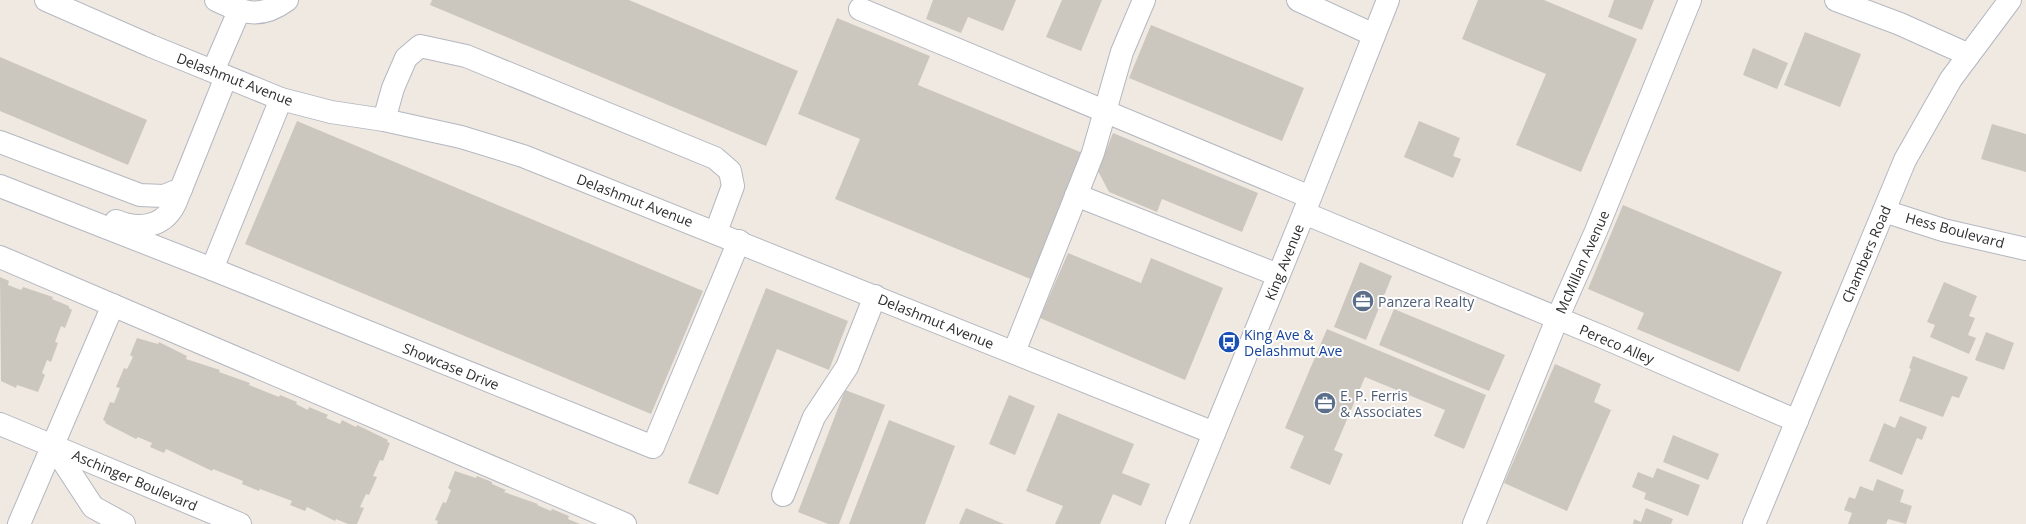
<svg xmlns="http://www.w3.org/2000/svg" width="2026" height="524" font-family="'Open Sans',sans-serif">
	<rect width="100%" height="100%" fill="#efe9e1"/>
	<!-- building -->
	<g fill="#cbc7bf">
		<path d="M432,0H629L798,71L766,146L430,5Z"/>
		<path d="M933,0H1016L1003,31L968,17L961,33L926,19Z"/>
		<path d="M1062,0H1102L1081,51L1046,37Z"/>
		<path d="M1478,0H1544L1637,39L1581,172L1516,145L1546,74L1462,39Z"/>
		<path d="M1614,0H1654L1642,30L1608,17Z"/>
		<path d="M837,18L930,56L918,85L1085,154L1033,280L835,199L860,139L798,114Z"/>
		<path d="M1151,25L1304,88L1282,141L1129,78Z"/>
		<path d="M1805,32L1861,54L1840,107L1784,85Z"/>
		<path d="M1753,48L1788,63L1777,89L1743,75Z"/>
		<path d="M0,57L147,120L128,165L0,111Z"/>
		<path d="M297,121L703,291L651,414L245,244Z"/>
		<path d="M1419,121L1460,138L1453,156L1461,159L1453,178L1404,157Z"/>
		<path d="M1992,124L2026,134V172L1981,159Z"/>
		<path d="M1113,133L1258,193L1242,232L1162,199L1157,212L1109,192L1098,171Z"/>
		<path d="M1623,205L1782,272L1739,372L1637,329L1644,313L1588,289Z"/>
		<path d="M1068,253L1141,283L1151,258L1223,288L1185,380L1040,318Z"/>
		<path d="M1360,262L1392,276L1366,340L1334,327Z"/>
		<path d="M0,277L9,281L8,285L21,290L23,287L53,297L52,299L69,306V308L72,310L65,328L61,326L55,342L58,343L51,362L47,360L42,373L45,375L38,392L17,385L16,388L1,381Z"/>
		<path d="M1944,282L1977,296L1969,316L1975,318L1968,335L1976,338L1969,354L1930,337L1935,325L1927,322Z"/>
		<path d="M766,288L848,321L829,370L777,349L718,495L688,483Z"/>
		<path d="M1394,309L1505,355L1489,391L1379,345Z"/>
		<path d="M1327,329L1486,395L1464,449L1434,436L1445,410L1365,377L1334,450L1343,454L1330,485L1290,468L1304,436L1285,428Z"/>
		<path d="M1986,332L2014,343L2004,370L1975,360Z"/>
		<path d="M137,338L158,344L159,342L187,356L186,359L220,370L219,372L250,383L249,385L279,397L280,395L297,402L296,404L308,410L309,407L328,415L326,418L340,424L342,420L356,427L357,425L388,440L387,442L390,443L383,461L380,460L373,476L377,477L369,495L366,494L360,507L364,508L357,524H348L336,519L335,521L307,507L305,511L290,505L292,501L260,489L259,491L242,484L243,481L213,469L212,471L166,449L164,453L150,447L152,443L138,437L136,439L105,423L106,422L103,420L110,402L114,403L120,388L116,387L124,368L127,369L133,357L130,355Z"/>
		<path d="M1913,356L1968,377L1959,398L1952,396L1943,417L1899,401L1911,369L1909,368Z"/>
		<path d="M1555,364L1601,384L1594,402L1611,410L1567,511L1504,483Z"/>
		<path d="M845,390L885,405L839,524H828L798,512Z"/>
		<path d="M1009,395L1035,406L1015,455L989,444Z"/>
		<path d="M1058,413L1134,444L1122,473L1150,484L1141,506L1113,494L1100,524H1055L1063,506L1026,491Z"/>
		<path d="M1900,416L1927,427L1922,440L1917,438L1902,475L1869,461L1884,423L1895,428Z"/>
		<path d="M889,420L955,446L925,524H849Z"/>
		<path d="M1673,435L1719,454L1708,480L1663,462Z"/>
		<path d="M1657,468L1700,485L1688,516L1644,499L1646,493L1632,487L1638,472L1653,478Z"/>
		<path d="M455,471L476,478L477,476L492,482V484L506,490L504,492L538,504L537,505L551,511L552,509L569,516L568,519L580,524H437L438,521L435,520L443,502L446,503L451,490L448,488Z"/>
		<path d="M1877,479L1904,490L1900,502L1912,506L1906,524L1888,519L1886,524H1848L1852,513L1844,510L1849,497L1855,499L1860,486L1873,491Z"/>
		<path d="M966,508L1004,524H959Z"/>
		<path d="M1646,508L1673,519L1671,524H1633L1634,519L1641,522Z"/>
	</g>
	<g fill="none" stroke-linecap="round" stroke-linejoin="round">
		<!-- minor casing -->
		<g stroke="#b4b7c1" stroke-width="24">
			<g id="minor">
				<path d="M46,0L151,46L281,99L331,112L384,120L461,137L523,156L1214,433"/>
				<path d="M216,0C244,13 260,20 287,0"/>
				<path d="M1298,0L1374,35"/>
				<path d="M1836,0L1900,24L1969,55"/>
				<path d="M860,9L1310,197"/>
				<path d="M213,71L239,11"/>
				<path d="M281,99L212,269L653,447L739,241"/>
				<path d="M384,120L393,88L406,58L420,46L466,56L715,158L730,171L733,186L716,232"/>
				<path d="M0,142L140,195L164,196L181,189L226,77"/>
				<path d="M0,186L212,269"/>
				<path d="M1076,195L1278,275"/>
				<path d="M1884,211L1943,230L2026,249"/>
				<path d="M1304,213L1605,338L1797,421"/>
				<path d="M116,221C135,229 159,229 172,209C176,203 178,195 181,189"/>
				<path d="M0,257L625,524"/>
				<path d="M1014,352L1093,153L1122,52L1144,0"/>
				<path d="M0,424L53,446"/>
				<path d="M783,495L814,417L847,367L875,296"/>
				<path d="M19,524L113,305"/>
				<path d="M124,524L93,507L53,446L240,524"/>
				<path d="M1177,524L1304,213L1388,0"/>
				<path d="M1474,524L1557,319L1596,231L1690,0"/>
				<path d="M1754,524L1905,160L1951,79L2010,0"/>
			</g>
		</g>
		<!-- minor -->
		<use href="#minor" stroke="#fff" stroke-width="22"/>
	</g>
	<!-- icons -->
	<defs>
		<g id="office-disc" transform="scale(1.15)"><circle r="9.5" fill="#5c6f8a" stroke="#fff"/><path d="M-6-3h4V-5.5h4V-3h4V5H-6ZM-1-4.5V-3h2v-1.5ZM-6 0V1H6V0Z" fill="#fff"/></g>
		<g id="bus-disc" transform="scale(1.15)"><circle r="9.5" fill="#1a4fb4" stroke="#fff"/><path d="M-5-6H5V4H4V6H2V4H-2V6H-4V4H-5ZM-3.5-4V0h7V-4ZM-3.5 1.2v1.5H-2V1.2ZM2 1.2v1.5H3.5V1.2Z" fill="#fff"/></g>
	</defs>
	<g fill-rule="evenodd">
		<use href="#office-disc" x="1363" y="301"/>
		<use href="#bus-disc" x="1229" y="342"/>
		<use href="#office-disc" x="1325" y="403"/>
	</g>
	<g text-anchor="middle" dominant-baseline="central" stroke-width="4" stroke-linejoin="round" paint-order="stroke">
		<!-- street labels -->
		<g font-size="14" fill="#2e2e2e" stroke="#fff">
			<text transform="translate(235 79) rotate(21)">Delashmut Avenue</text>
			<text transform="translate(635 200) rotate(21)">Delashmut Avenue</text>
			<text transform="translate(1955 230) rotate(15)">Hess Boulevard</text>
			<text transform="translate(1866 254) rotate(-67)">Chambers Road</text>
			<text transform="translate(1284 262) rotate(-68)">King Avenue</text>
			<text transform="translate(1582 262) rotate(-66)">McMillan Avenue</text>
			<text transform="translate(936 321) rotate(22)">Delashmut Avenue</text>
			<text transform="translate(1617 344) rotate(23)">Pereco Alley</text>
			<text transform="translate(451 366) rotate(22)">Showcase Drive</text>
			<text transform="translate(135 480) rotate(23)">Aschinger Boulevard</text>
		</g>
		<!-- service labels -->
		<g font-size="14" fill="#4e5e75" stroke="#fff" text-anchor="start">
			<text x="1378" y="301">Panzera Realty</text>
			<text x="1340" y="395">E. P. Ferris<tspan x="1340" dy="16">&amp; Associates</tspan></text>
		</g>
		<!-- transit labels -->
		<g font-size="14" fill="#164399" stroke="#fff" text-anchor="start">
			<text x="1244" y="334">King Ave &amp;<tspan x="1244" dy="16">Delashmut Ave</tspan></text>
		</g>
	</g>
</svg>
